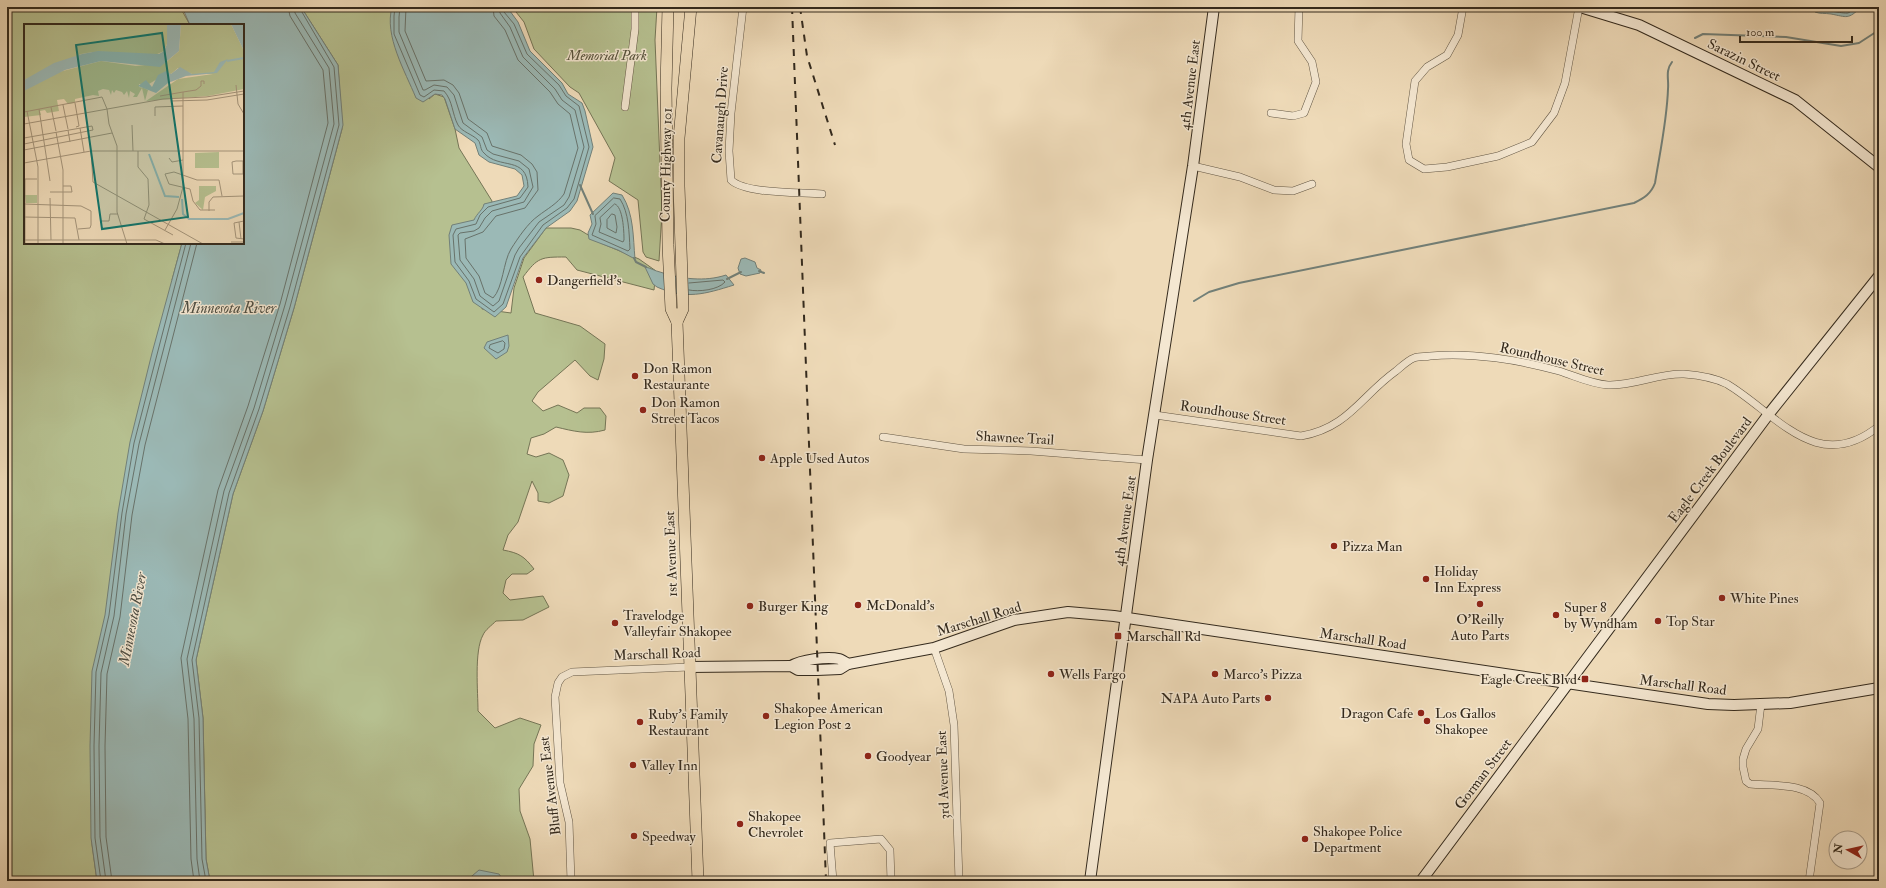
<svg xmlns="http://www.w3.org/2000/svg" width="1886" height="888" font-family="'IM FELL Double Pica',serif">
	<rect width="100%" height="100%" fill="#eedab8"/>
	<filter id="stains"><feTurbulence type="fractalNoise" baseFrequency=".005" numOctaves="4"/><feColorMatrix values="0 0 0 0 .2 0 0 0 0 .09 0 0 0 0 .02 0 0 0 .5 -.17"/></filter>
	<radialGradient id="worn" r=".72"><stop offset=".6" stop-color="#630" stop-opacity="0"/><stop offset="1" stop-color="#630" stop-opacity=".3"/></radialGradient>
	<!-- green -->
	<g fill="#b6c090" stroke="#757556">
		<path d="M7,7H180L190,25H25V243H182L172,280L216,286L92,844L97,881H7Z"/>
		<path d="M301,7H410L429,99L435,94L444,97L455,129L459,148L492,201L482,309L511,313L514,288L524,258L546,228H571L580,230L603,244L639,259L656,271L654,290L577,270L566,257C541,257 538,257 523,277L535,313L580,326L605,344L604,359L598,380L590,376L575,360L538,392L532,401L543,411L558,405L577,413L584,408H600L606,416L605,430C587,435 573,431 556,427L544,434L531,438L527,454L536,457L549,453L563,460L569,475L563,496L549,503L538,501V493L532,481L518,522L508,535L503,550C519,553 524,556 534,569L527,574H512L506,580L503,593L510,600L543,596L549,607L523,620L496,621C492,625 485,630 483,635C474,651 478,692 478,711L495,728L520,718L541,725L534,744L533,766L519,789L520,811L530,839L534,881H210L206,859L203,718L196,660L233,494L263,411L294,308L342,129L338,65Z"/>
		<path d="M512,7H657L655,40L662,212L659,261L646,257L643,252L638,200L609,181L615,158L579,93L570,87L534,49L524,22Z"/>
	</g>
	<!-- water -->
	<g fill="#9bb9b6" stroke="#728079">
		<path d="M182,7H301L338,65L343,125L294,308L263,411L233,494L196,660L203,718L206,859L210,881H97L91,838L90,746L92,671L105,615L118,513L130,442L152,353L182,243H243V25H190Z"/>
		<path d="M392,7H507L518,22L530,51L562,83L568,94L582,103L585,111L593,147L577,201L570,211L546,228L523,258L506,307L495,317L473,302L466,283L451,264L449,235L452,225L474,220C477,213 483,210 484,204L517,196L524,186L522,175L515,169L489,162L479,155L475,143L455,129L445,99L442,95L435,94L423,102L416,98C405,71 384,36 392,7Z"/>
		<path d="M1813,7H1861C1848,20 1847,17 1831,14C1825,13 1820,14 1815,12Z"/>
		<path d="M613,193L622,195C634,214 633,237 635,259L618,250L589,239L588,233L592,224L590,215Z"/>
		<path d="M745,258L755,262L757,268L761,270L760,273L746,276L740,274L738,268L741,259Z"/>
		<path d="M645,267C651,268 655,271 660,272C681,279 705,282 726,275L734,285C705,294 686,300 657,287L653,284Z"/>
		<path d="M508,335L509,346L507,352L496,359L484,348L487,342Z"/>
		<path d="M479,870L499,874L504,881H466Z"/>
	</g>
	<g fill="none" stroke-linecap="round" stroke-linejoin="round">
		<!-- shore -->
		<g stroke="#68726a" stroke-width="1">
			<path d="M395,7L394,16V34L420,95L424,97L434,90L444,91C453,101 452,114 458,125C462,132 472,134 478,140C481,143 480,150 484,153C499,170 527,155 528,187L520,198L488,207L480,215L476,224L456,229L453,235L455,262L469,281L476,299L494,312L503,304L520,257L543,225L567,208L574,199L589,147L579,106L566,96L559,85L527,54L514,24L504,12V7"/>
			<path d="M400,7L399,17V32L423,90H425L434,85L447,87L454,95L463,123L482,137L487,150L493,154L519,161L529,169L533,187L524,202L492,211L485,218L479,228L474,231L460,233L458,235L460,260L474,279L480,296L493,306L499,301L515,255L519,248L539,222L564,205L569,197L584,147L575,110L562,100L555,89L523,57L510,27L500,13L499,7"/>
			<path d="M406,7L405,31L426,81L444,80L453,85L459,93L468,119L487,133L492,146L521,155L532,164L537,172L538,190L525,208L496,216L483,232L465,239L466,258L479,276L485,293L493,298C503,288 503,262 511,249C518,238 528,223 538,216C547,209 557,204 564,194L578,148L570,114L558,104L550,92L518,60L505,30L494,16L493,7"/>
			<path d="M1817,7C1819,9 1844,14 1848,13C1851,12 1853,9 1855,7"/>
			<path d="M614,198L620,199C629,213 629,232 630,249L628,251L592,235L596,224L595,216Z"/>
			<path d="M615,204C623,207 624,231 624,240L623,242L599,232L601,224L600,218Z"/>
			<path d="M612,214L615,215L617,227L616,233L607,228V220Z"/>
			<path d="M689,283L723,280L725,282C718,290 699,292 689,290"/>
			<path d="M503,341L505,343L504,349L498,353L489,348L490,345Z"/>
			<path d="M101,881L95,838L94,746L96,672L109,615L122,513L134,443L186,243"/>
			<path d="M106,881L100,837L99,746L101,673L114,616L126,514L139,444L191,243"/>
			<path d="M112,881L106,837L105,746L107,674L120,617L132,515L145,445L197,243"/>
			<path d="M194,881L191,859L188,719L181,658L218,490L248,406L280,304L328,123L323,70L290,16L288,7"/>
			<path d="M200,881L197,859L194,719L187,659L224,491L254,408L285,305L334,124L329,68L295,13L294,7"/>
			<path d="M206,881L202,859L199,718L192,660L229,493L259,409L290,307L339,125L334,67L299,7"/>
		</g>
		<!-- stream -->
		<g stroke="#728079" stroke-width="2">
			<path d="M1695,38L1703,34L1786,37L1841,46L1859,43L1879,30"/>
			<path d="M580,185L593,214"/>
			<path d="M634,258L636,262L646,267"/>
			<path d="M759,271L764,273"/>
			<path d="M727,279L741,272"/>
			<path d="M1194,301L1209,292L1239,283L1634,203C1644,198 1651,194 1655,183C1660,152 1667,120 1668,89C1669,79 1665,71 1672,62"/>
		</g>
		<!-- street casing -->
		<g stroke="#625644" stroke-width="8">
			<g id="street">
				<path d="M743,7L731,113L729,151L731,180C745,194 801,192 822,194"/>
				<path d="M1463,7L1458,35L1447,55L1427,67L1415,81L1406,144L1409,160L1424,169L1447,167L1498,156L1532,142L1554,113L1565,83L1579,7"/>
				<path d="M625,107L635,29V7"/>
				<path d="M1271,113L1293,116L1304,113L1316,82L1312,62L1298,41L1299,7"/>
				<path d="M1193,166L1240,177L1274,190L1293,191L1312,184"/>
				<path d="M1155,415L1301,436C1348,428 1361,396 1396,371C1401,367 1408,360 1414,358C1419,356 1425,357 1430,356C1471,352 1520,360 1559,371C1575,376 1591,384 1608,385C1634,386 1658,373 1684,374C1697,375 1715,378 1727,384C1777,414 1817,476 1879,426"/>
				<path d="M883,437L964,449L1031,451L1147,460"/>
				<path d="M934,648L949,691L954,725L959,881"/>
				<path d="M1761,704L1758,729L1746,749L1743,759V767L1746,781L1750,784C1772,786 1808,782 1820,803L1809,881"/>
				<path d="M571,881L569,822L560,783L555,697L558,683L562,677L572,672L689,667"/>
				<path d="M833,881L830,843L881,839L890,850L891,881"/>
			</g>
		</g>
		<!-- secondary casing -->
		<g stroke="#342a1d" stroke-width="12">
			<g id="secondary">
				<path d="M1580,7L1639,25L1795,100L1879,167"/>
				<path d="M791,666C801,660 827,656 839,659C842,660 845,662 848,664"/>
				<path d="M689,667L791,666L798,670H817L840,669L848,664L934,648L1014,620L1068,612L1114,616L1708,704L1734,705L1790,703L1879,688"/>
				<path d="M1090,881L1147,460L1193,166L1214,7"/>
				<path d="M1421,881L1768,415L1879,276"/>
			</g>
		</g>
		<!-- primary casing -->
		<g stroke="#342a1d" stroke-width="12">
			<g id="primary">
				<path d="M668,7L666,88L668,245L671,309L677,322L698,881"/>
				<path d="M677,322L683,309L679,186V138L691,7"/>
			</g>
		</g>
		<!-- street -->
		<use href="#street" stroke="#f4e7d1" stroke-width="7"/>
		<!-- secondary -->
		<use href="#secondary" stroke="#f4e7d1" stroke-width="10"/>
		<!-- primary -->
		<use href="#primary" stroke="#eedab8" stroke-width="11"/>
		<!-- rail -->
		<g stroke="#342a1d" stroke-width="2" stroke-dasharray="7 7" stroke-linecap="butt">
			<path d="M792,7L826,881"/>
			<path d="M800,7L807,56L835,145"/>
		</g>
	</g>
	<!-- markers -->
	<g fill="#8f2418" stroke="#f4e7d1" stroke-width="1.5">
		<circle cx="539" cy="280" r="4"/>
		<circle cx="635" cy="376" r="4"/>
		<circle cx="643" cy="410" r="4"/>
		<circle cx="762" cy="458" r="4"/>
		<circle cx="1334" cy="546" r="4"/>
		<circle cx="1426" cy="579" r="4"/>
		<circle cx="1722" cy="598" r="4"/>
		<circle cx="1480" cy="604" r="4"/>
		<circle cx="858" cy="605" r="4"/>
		<circle cx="750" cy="606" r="4"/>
		<circle cx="1556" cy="615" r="4"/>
		<circle cx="1658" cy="621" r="4"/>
		<circle cx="615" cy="623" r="4"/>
		<rect x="1114" y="632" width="8" height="8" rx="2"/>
		<circle cx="1051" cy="674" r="4"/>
		<circle cx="1215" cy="674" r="4"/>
		<rect x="1581" y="675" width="8" height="8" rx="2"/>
		<circle cx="1268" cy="698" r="4"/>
		<circle cx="1421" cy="713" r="4"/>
		<circle cx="766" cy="716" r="4"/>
		<circle cx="1427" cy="721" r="4"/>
		<circle cx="640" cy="722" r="4"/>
		<circle cx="868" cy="756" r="4"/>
		<circle cx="633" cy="765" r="4"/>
		<circle cx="740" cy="824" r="4"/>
		<circle cx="634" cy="836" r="4"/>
		<circle cx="1305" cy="839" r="4"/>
	</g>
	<g text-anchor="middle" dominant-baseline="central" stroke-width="3" stroke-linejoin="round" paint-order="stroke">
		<!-- park labels -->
		<g font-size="14" font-style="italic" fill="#54503a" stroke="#f4e7d1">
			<text x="607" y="55">Memorial Park</text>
		</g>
		<!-- street labels -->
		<g font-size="14" fill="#342a1d" stroke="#f4e7d1">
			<text transform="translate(1744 60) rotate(26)">Sarazin Street</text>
			<text transform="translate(1190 85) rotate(-83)">4th Avenue East</text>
			<text transform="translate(720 115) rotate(-86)">Cavanaugh Drive</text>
			<text transform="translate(666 165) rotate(-89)">County Highway 101</text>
			<text transform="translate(1552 359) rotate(13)">Roundhouse Street</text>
			<text transform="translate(1233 413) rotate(8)">Roundhouse Street</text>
			<text transform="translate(1015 438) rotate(3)">Shawnee Trail</text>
			<text transform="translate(1710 470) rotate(-53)">Eagle Creek Boulevard</text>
			<text transform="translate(1125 521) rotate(-82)">4th Avenue East</text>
			<text transform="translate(671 554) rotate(-92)">1st Avenue East</text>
			<text transform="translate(979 619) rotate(-17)">Marschall Road</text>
			<text transform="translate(1363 639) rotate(8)">Marschall Road</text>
			<text transform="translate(657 654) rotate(-2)">Marschall Road</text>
			<text transform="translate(1683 685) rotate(7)">Marschall Road</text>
			<text transform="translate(1483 774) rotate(-53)">Gorman Street</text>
			<text transform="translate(943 775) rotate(-92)">3rd Avenue East</text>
			<text transform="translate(550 786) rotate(-97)">Bluff Avenue East</text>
		</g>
		<!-- poi labels -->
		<g font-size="14" fill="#342a1d" stroke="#f4e7d1" text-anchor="start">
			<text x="547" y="280">Dangerfield's</text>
			<text x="643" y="368">Don Ramon<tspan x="643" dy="16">Restaurante</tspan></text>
			<text x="651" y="402">Don Ramon<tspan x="651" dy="16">Street Tacos</tspan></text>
			<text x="770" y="458">Apple Used Autos</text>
			<text x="1342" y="546">Pizza Man</text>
			<text x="1434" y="571">Holiday<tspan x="1434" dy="16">Inn Express</tspan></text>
			<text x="1730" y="598">White Pines</text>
			<text x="866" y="605">McDonald's</text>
			<text x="758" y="606">Burger King</text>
			<text x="1564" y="607">Super 8<tspan x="1564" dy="16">by Wyndham</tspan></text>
			<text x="623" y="615">Travelodge<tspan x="623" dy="16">Valleyfair Shakopee</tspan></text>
			<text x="1480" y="619" text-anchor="middle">O'Reilly<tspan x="1480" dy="16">Auto Parts</tspan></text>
			<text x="1666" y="621">Top Star</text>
			<text x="1126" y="636">Marschall Rd</text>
			<text x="1059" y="674">Wells Fargo</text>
			<text x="1223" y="674">Marco's Pizza</text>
			<text x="1577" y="679" text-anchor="end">Eagle Creek Blvd</text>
			<text x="1260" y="698" text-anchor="end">NAPA Auto Parts</text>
			<text x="774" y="708">Shakopee American<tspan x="774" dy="16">Legion Post 2</tspan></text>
			<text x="1413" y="713" text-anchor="end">Dragon Cafe</text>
			<text x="1435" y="713">Los Gallos<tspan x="1435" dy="16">Shakopee</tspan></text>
			<text x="648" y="714">Ruby's Family<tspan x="648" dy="16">Restaurant</tspan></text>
			<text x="876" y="756">Goodyear</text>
			<text x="641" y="765">Valley Inn</text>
			<text x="748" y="816">Shakopee<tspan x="748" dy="16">Chevrolet</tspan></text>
			<text x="1313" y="831">Shakopee Police<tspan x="1313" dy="16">Department</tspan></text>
			<text x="642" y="836">Speedway</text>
		</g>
		<!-- water labels -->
		<g font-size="15" font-style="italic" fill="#4e4e43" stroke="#f4e7d1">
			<text x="229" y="308">Minnesota River</text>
			<text transform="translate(133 619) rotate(-79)">Minnesota River</text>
		</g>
	</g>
	<!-- overview -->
	<g transform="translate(24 24)">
		<rect width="220" height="220" fill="#eedab8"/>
		<path d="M0,0H143V20L140,27L131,31H81L69,28L57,30L0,56ZM157,0H207L220,27V65L184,72L122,77L154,55L189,50H168L154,44L147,50L143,49L125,60H115V63L120,64L124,66L121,77L118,64L113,73H109L111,70L106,67L105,74L103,67L100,71L98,68L92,66L90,69L88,66L87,71L85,66L79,65L74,67L75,72L69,71L51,75V79L44,80L40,75L33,76L35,87L23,89L21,86L16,87L17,91L0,93V64L12,54L77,37L112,42L141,39L155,27ZM195,128V144H171V129ZM175,162H192V167L181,173L179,186L171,179L175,176ZM1,171H13V179H2Z" fill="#b6c090"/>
		<path d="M143,0H157L155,27L136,43L77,37L41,46L0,67V56L30,39L58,30L74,27L135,30L140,27L143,20ZM207,0L220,1V27ZM204,35L193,49L162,52L144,59L132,69L114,62L122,56L128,63L134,51L142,47L147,50L156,43L168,50L190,48L196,38Z" fill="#9bb9b6"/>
		<path fill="none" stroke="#9bb9b6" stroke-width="2" d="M203,37L220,34M125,130L141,172L155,173M158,175L159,190L165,195H204L220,189"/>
		<path fill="none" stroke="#a4947a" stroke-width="1" d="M212,61L214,80L220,90M159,68L172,66L177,62V57H180V60M136,72L159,68V163L153,185L141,206M147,77L183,76L220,70M51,79L55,102L52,103M39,81L44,105M27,83L32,107M15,85L26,157M83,85L85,100L93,122V188L103,220M3,87L14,143V220M0,88L78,73L83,85M131,92V83L159,82M0,100L139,75L182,73L220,67M108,101L109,127M56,104L60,128M44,106L46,118M32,108L39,146V220M0,114L68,102L69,106L0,120M0,126L88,109M67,127L69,158L179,220M114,127V143L124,155L125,181L120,195L149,211M145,134L148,138L159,136M212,137L208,138L209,150H220M212,137H219V150M0,139L67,127H220M0,155H13M1,155V220M26,168H48L47,162H39M26,174L27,216M0,180L57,182L67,187V201L66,204L54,205M191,186H176L169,177L166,165L145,160L141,150L150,148L173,156H195L198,172M185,187V178L189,173L220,172M0,193L51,194L55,216M76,197H85L86,190H94M220,197L210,199L212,214L220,215M215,198L217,215M0,216H132L141,220M207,218H220"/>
		<path fill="#0f766e" fill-opacity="0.15" stroke="#0f766e" stroke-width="2" d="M138,9L164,193L78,205L52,21Z"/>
		<rect width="220" height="220" fill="none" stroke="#342a1d" stroke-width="2"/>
	</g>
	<!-- margin -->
	<rect width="1886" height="888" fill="none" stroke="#eedab8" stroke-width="24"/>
	<rect x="8" y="8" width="1870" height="872" fill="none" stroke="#342a1d" stroke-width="2"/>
	<rect x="12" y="12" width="1862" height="864" fill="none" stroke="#342a1d"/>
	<!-- north arrow -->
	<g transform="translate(1848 850) rotate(278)"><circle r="19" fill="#f4e7d1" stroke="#a79b89"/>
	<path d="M0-3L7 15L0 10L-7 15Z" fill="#8f2418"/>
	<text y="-6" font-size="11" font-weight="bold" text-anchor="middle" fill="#342a1d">N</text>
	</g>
	<!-- scale -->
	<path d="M1740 36v6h112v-6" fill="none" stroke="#342a1d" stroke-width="2"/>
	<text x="1746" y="36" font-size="12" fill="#342a1d" stroke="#f4e7d1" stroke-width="3" paint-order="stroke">100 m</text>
	<rect width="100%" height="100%" filter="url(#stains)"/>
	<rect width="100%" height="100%" fill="url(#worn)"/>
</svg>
